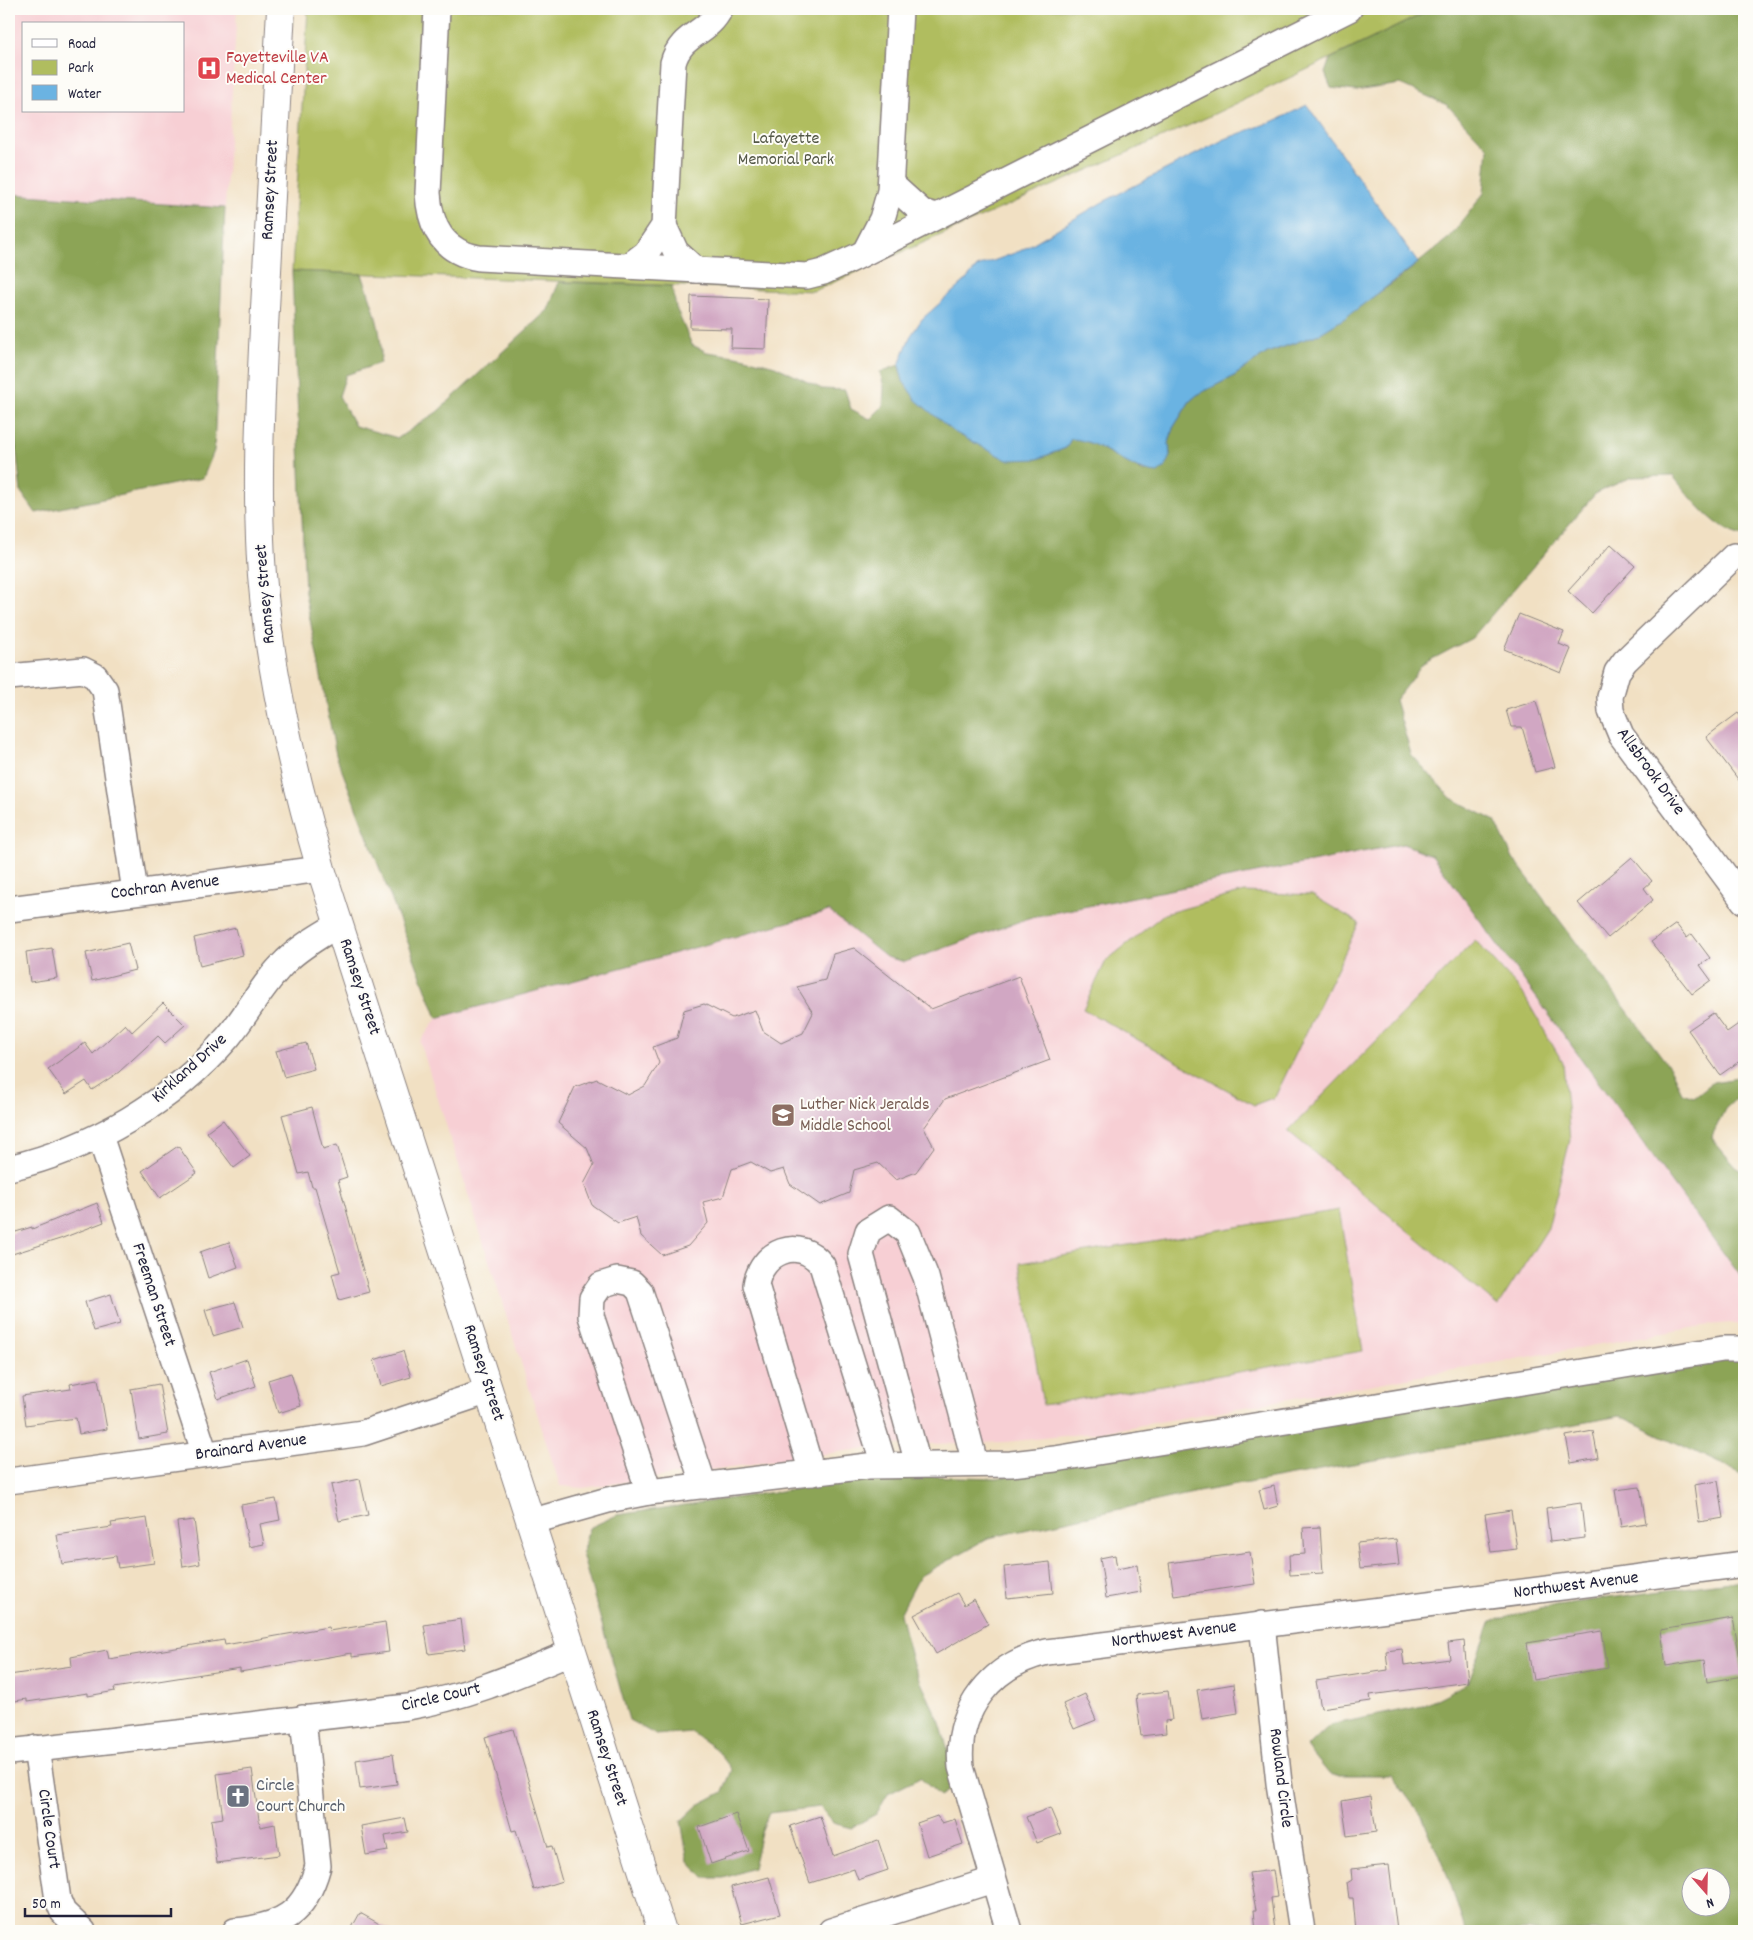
<svg xmlns="http://www.w3.org/2000/svg" width="1753" height="1940" font-family="Dekko,sans-serif">
	<rect width="100%" height="100%" fill="#fdfcf7"/>
	<filter id="ink" filterUnits="userSpaceOnUse"><feTurbulence type="fractalNoise" baseFrequency=".02" numOctaves="2"/><feDisplacementMap in="SourceGraphic" scale="10" xChannelSelector="R" yChannelSelector="G"/><feConvolveMatrix kernelMatrix="1 2 1 2 8 2 1 2 1" color-interpolation-filters="sRGB"/></filter>
	<filter id="wash" filterUnits="userSpaceOnUse"><feTurbulence type="fractalNoise" baseFrequency=".0096" numOctaves="4" result="noise"/><feDisplacementMap in="SourceGraphic" scale="20" xChannelSelector="R" yChannelSelector="G"/><feGaussianBlur stdDeviation="1.12" result="paint"/><feColorMatrix in="noise" values="0 0 0 0 0 0 0 0 0 0 0 0 0 0 0 0 0 1.4 0 .05"/><feComposite in="paint" operator="in"/></filter>
	<g filter="url(#wash)">
		<rect width="100%" height="100%" fill="#f1e0c3"/>
		<!-- built -->
		<g fill="#f7cfd4" fill-rule="evenodd">
			<path d="M9,9H237L225,208L9,194ZM24,24H184V111H24Z"/>
			<path d="M1403,844L1432,855L1744,1281V1326L1730,1323L1709,1325L1102,1432L1005,1442L889,1445L583,1488L560,1486L420,1042L437,1018L829,911L886,957L906,962L1032,917Z"/>
		</g>
		<!-- green -->
		<g fill="#b0bd5f" stroke="#69704d">
			<path d="M308,9H1433L1208,117L814,291L292,271Z"/>
			<path d="M1244,892L1312,895L1359,923L1275,1097L1254,1105L1083,1009L1106,961L1164,914Z"/>
			<path d="M1475,940L1522,992L1563,1063L1570,1140L1548,1228L1498,1306L1288,1131Z"/>
			<path d="M1339,1210L1363,1351L1043,1405L1020,1263Z"/>
		</g>
		<!-- forest -->
		<g fill="#8ca456" stroke="#576348" fill-rule="evenodd">
			<path d="M1433,9H1744V536C1718,533 1689,496 1673,476L1632,477L1596,493L1472,638L1423,664L1395,700L1411,754L1451,798L1495,821L1513,858L1671,1069L1682,1093L1694,1097L1713,1082L1738,1078L1742,1093L1725,1109L1711,1138L1736,1167L1744,1172V1281L1432,855L1403,844L1032,917L905,962L886,957L829,911L437,1018L336,755L305,593L292,271L362,274C371,301 385,335 380,363L346,375L339,396L355,426L398,438L437,412L548,310L559,282L672,286L676,308L692,345L707,352L742,357L775,366L822,389L845,390L851,409L870,419L883,406L884,387L880,372L899,365L903,381L1037,459L1066,448L1071,438L1085,439L1144,472L1170,456L1169,443L1173,428L1190,401L1197,395L1234,376L1267,353L1319,334L1396,281L1451,236L1484,193L1488,148L1447,105L1400,84L1356,91L1331,88L1325,73L1330,59Z"/>
			<path d="M9,194L225,208L214,451L203,478L36,513L21,492L9,381Z"/>
			<path d="M1707,1354L1744,1357V1475L1620,1416L1198,1492L988,1538L920,1576L900,1614L913,1665L940,1723L950,1757L951,1789L940,1796L920,1778L888,1794L876,1814L851,1828L833,1823L820,1807L769,1813L761,1832L753,1868L724,1878H704L688,1861L681,1821L698,1805L723,1792L732,1770L717,1750L691,1732L656,1735L629,1720L582,1554L589,1528L617,1515L890,1475L997,1478Z"/>
			<path d="M1744,1580V1931H1465L1451,1885L1423,1818L1391,1775H1330L1307,1747L1330,1725L1423,1706L1468,1683L1491,1621L1556,1605ZM1690,1878H1720V1908H1690Z"/>
		</g>
		<!-- water -->
		<path fill="#6bb3e2" stroke="#466a8e" d="M1307,105L1418,263L1345,318L1319,334L1267,353L1234,376L1197,395L1190,401L1173,428L1169,443L1170,456L1165,467L1158,473C1126,471 1103,440 1071,439L1066,448L1037,459L1007,460L954,432L916,400L903,381L899,365L910,337L922,319L965,281L977,267L1020,251L1101,203L1225,139L1279,119Z"/>
		<g id="blocks">
			<!-- building -->
			<g fill="#d1a7c3">
				<path d="M691,296L768,299L766,349L731,348L732,329L690,328Z"/>
				<path d="M1611,544L1635,566L1592,613L1568,591Z"/>
				<path d="M1519,614L1564,632L1559,644L1571,649L1561,673L1504,649Z"/>
				<path d="M1536,701L1555,767L1535,772L1522,727H1511L1506,710Z"/>
				<path d="M1738,713L1744,721V787L1706,737Z"/>
				<path d="M1632,857L1652,881L1644,888L1653,900L1608,938L1578,903Z"/>
				<path d="M1676,924L1687,938L1692,934L1710,958L1700,965L1711,980L1692,994L1651,942Z"/>
				<path d="M236,928L243,955L200,966L194,938Z"/>
				<path d="M128,943L135,970L92,981L86,953Z"/>
				<path d="M52,948L57,978L30,982L26,952Z"/>
				<path d="M854,948L931,1009L1019,976L1050,1060L945,1099L924,1128L934,1147L916,1172L896,1180L878,1163L854,1170L849,1193L820,1205L790,1184L784,1169L770,1173L751,1162L732,1169L723,1197L703,1202L708,1223L688,1246L662,1255L641,1236L636,1217L618,1223L592,1205L584,1184L594,1165L587,1148L558,1123L575,1087L597,1079L628,1095L645,1086L659,1063L653,1047L677,1038L684,1010L704,1004L732,1018L755,1010L763,1031L781,1043L803,1033L813,1013L797,987L825,980L833,954Z"/>
				<path d="M163,1003L185,1025L165,1043L158,1036L119,1072L92,1090L86,1081L66,1094L48,1069L85,1043L93,1054L125,1024L132,1032Z"/>
				<path d="M1713,1013L1727,1032L1744,1020V1058L1720,1075L1688,1030Z"/>
				<path d="M306,1043L314,1069L284,1077L276,1051Z"/>
				<path d="M312,1107L323,1149L337,1145L347,1177L338,1180L369,1292L339,1300L332,1274L340,1272L315,1187H312L308,1172L299,1174L282,1115Z"/>
				<path d="M223,1120L250,1156L234,1168L207,1132Z"/>
				<path d="M178,1146L197,1173L160,1198L142,1171Z"/>
				<path d="M97,1203L104,1222L60,1239L9,1255V1234L32,1227V1229Z"/>
				<path d="M229,1242L238,1267L208,1278L200,1252Z"/>
				<path d="M111,1294L120,1324L94,1331L85,1302Z"/>
				<path d="M235,1302L243,1327L213,1336L205,1310Z"/>
				<path d="M403,1351L411,1377L381,1386L374,1360Z"/>
				<path d="M247,1359L256,1386L218,1399L209,1372Z"/>
				<path d="M291,1373L301,1406L278,1413L268,1380Z"/>
				<path d="M98,1379L107,1429L79,1434L76,1418L26,1425L22,1396L71,1389L70,1384Z"/>
				<path d="M159,1384L168,1434L139,1439L131,1389Z"/>
				<path d="M1593,1431L1598,1458L1571,1463L1566,1436Z"/>
				<path d="M360,1479L368,1515L339,1521L331,1485Z"/>
				<path d="M1718,1481L1724,1518L1699,1522L1694,1485Z"/>
				<path d="M1274,1486L1278,1506L1264,1510L1259,1490Z"/>
				<path d="M1640,1487L1646,1523L1621,1527L1615,1490Z"/>
				<path d="M276,1499L280,1520L260,1524L264,1544L249,1547L241,1505Z"/>
				<path d="M1581,1503L1585,1538L1550,1542L1546,1508Z"/>
				<path d="M1511,1510L1517,1549L1491,1552L1485,1514Z"/>
				<path d="M147,1518L154,1563L118,1568L116,1556L62,1564L57,1535L112,1527L111,1523Z"/>
				<path d="M194,1520L200,1564L183,1567L177,1522Z"/>
				<path d="M1320,1527L1323,1573L1290,1575L1289,1555L1305,1554L1303,1528Z"/>
				<path d="M1396,1539L1399,1565L1360,1569L1357,1543Z"/>
				<path d="M1250,1552L1255,1584L1174,1596L1169,1563Z"/>
				<path d="M1115,1555L1117,1569L1137,1565L1141,1592L1106,1598L1100,1558Z"/>
				<path d="M1050,1562L1053,1593L1007,1598L1004,1567Z"/>
				<path d="M957,1593L964,1605L974,1599L988,1624L936,1654L914,1615Z"/>
				<path d="M1733,1618L1743,1676L1707,1682L1704,1660L1666,1666L1661,1630Z"/>
				<path d="M461,1619L465,1649L429,1654L424,1625Z"/>
				<path d="M385,1622L389,1652L352,1657V1653L240,1672V1668L114,1688L115,1691L88,1696V1693L27,1702V1699L9,1702V1675L72,1666L71,1657L107,1650L109,1659L224,1640L225,1645L328,1627L329,1631Z"/>
				<path d="M1602,1631L1608,1668L1533,1680L1527,1643Z"/>
				<path d="M1464,1641L1468,1682L1370,1695L1371,1701L1321,1708L1316,1681L1388,1670L1386,1651L1402,1649L1404,1665L1450,1659L1448,1643Z"/>
				<path d="M1234,1684L1238,1713L1202,1719L1197,1690Z"/>
				<path d="M1168,1691L1172,1720L1165,1721L1166,1733L1141,1736L1136,1695Z"/>
				<path d="M1085,1694L1096,1720L1074,1729L1063,1704Z"/>
				<path d="M513,1729L548,1847L552,1846L562,1881L534,1890L516,1830L512,1831L485,1737Z"/>
				<path d="M393,1754L397,1784L360,1789L356,1760Z"/>
				<path d="M252,1769L260,1827L275,1824L279,1855L217,1863L211,1820L223,1818L217,1774Z"/>
				<path d="M1371,1796L1376,1832L1347,1836L1342,1801Z"/>
				<path d="M1050,1808L1061,1834L1037,1843L1026,1817Z"/>
				<path d="M736,1814L749,1851L711,1864L699,1827Z"/>
				<path d="M820,1816L833,1856L878,1840L888,1870L858,1880L854,1869L810,1883L790,1826Z"/>
				<path d="M937,1816L942,1823L955,1819L963,1844L927,1856L917,1823Z"/>
				<path d="M405,1818L408,1832L385,1836L388,1851L366,1855L361,1826Z"/>
				<path d="M1389,1865L1397,1931H1356L1353,1898H1349L1347,1883L1352,1880L1351,1869Z"/>
				<path d="M1273,1870L1277,1897L1271,1898L1275,1931H1256L1254,1910H1256L1249,1873Z"/>
				<path d="M769,1877L780,1914L742,1924L731,1887Z"/>
				<path d="M360,1913L392,1931H350Z"/>
			</g>
		</g>
	</g>
	<g filter="url(#ink)">
		<use href="#blocks" fill-opacity="0" stroke="#8a817f" stroke-width="1"/>
		<g fill="none" stroke-linecap="round" stroke-linejoin="round">
			<!-- minor casing -->
			<g stroke="#8a817f" stroke-width="28">
				<g id="minor">
					<path d="M437,9L428,193C430,227 443,252 479,258L807,276L823,272L856,257L1349,9"/>
					<path d="M891,184L922,212L937,216"/>
					<path d="M664,226L676,252L696,270"/>
					<path d="M865,252L882,219L890,191L900,9"/>
					<path d="M629,266L646,253L664,226L673,63C681,33 708,34 720,9"/>
					<path d="M1734,556L1625,661L1617,672L1610,697L1611,711L1621,735L1744,901"/>
					<path d="M9,677L83,670L95,676L105,690L135,892"/>
					<path d="M9,909L321,869"/>
					<path d="M100,1136L205,1454"/>
					<path d="M9,1168C93,1148 171,1103 228,1037C248,1013 263,983 286,961C301,946 320,936 339,924"/>
					<path d="M918,1464L861,1254L868,1231L889,1218L908,1233L926,1277L975,1463"/>
					<path d="M812,1473L756,1285C761,1252 799,1235 822,1265L884,1465"/>
					<path d="M9,1481L363,1433L489,1391"/>
					<path d="M649,1492L591,1316L592,1298L601,1285L617,1280L632,1283L640,1291L704,1486"/>
					<path d="M530,1522L608,1500L649,1492L868,1466L1011,1464L1055,1459L1698,1353L1723,1349H1744"/>
					<path d="M1262,1624L1279,1783L1302,1931"/>
					<path d="M36,1748L58,1900L63,1912L83,1931"/>
					<path d="M9,1752L408,1707C470,1696 515,1676 572,1652"/>
					<path d="M235,1931C282,1926 305,1914 318,1866L303,1718"/>
					<path d="M831,1931L993,1880"/>
					<path d="M1009,1931L961,1767C955,1710 992,1664 1047,1652L1744,1564"/>
				</g>
			</g>
			<!-- major casing -->
			<g stroke="#8a817f" stroke-width="30">
				<path id="major" d="M281,9C275,115 269,221 264,327C260,410 256,492 262,575C270,675 293,773 321,869L662,1931"/>
			</g>
			<!-- minor -->
			<use href="#minor" stroke="#fff" stroke-width="25"/>
			<!-- major -->
			<use href="#major" stroke="#fff" stroke-width="28"/>
		</g>
	</g>
	<!-- icons -->
	<defs>
		<g id="hospital-square" transform="scale(1.25)"><rect x="-9" y="-9" width="18" height="18" rx="4" fill="#e0444e" stroke="#fdfcf7"/><path d="M-5-5h3v3.5h4V-5h3V5h-3V1.5h-4V5h-3Z" fill="#fff"/></g>
		<g id="school-square" transform="scale(1.25)"><rect x="-9" y="-9" width="18" height="18" rx="4" fill="#8d6e63" stroke="#fdfcf7"/><path d="M0-5L7-2L0 1L-7-2ZM-4 1L0 2.5L4 1V4Q0 6-4 4Z" fill="#fff"/></g>
		<g id="church-square" transform="scale(1.25)"><rect x="-9" y="-9" width="18" height="18" rx="4" fill="#6b7280" stroke="#fdfcf7"/><path d="M-1.2-6h2.4v3.5h3.3v2.4h-3.3V6h-2.4V-.1h-3.3v-2.4h3.3Z" fill="#fff"/></g>
	</defs>
	<g fill-rule="evenodd">
		<use href="#hospital-square" x="209" y="68"/>
		<use href="#school-square" x="783" y="1115"/>
		<use href="#church-square" x="238" y="1796"/>
	</g>
	<g text-anchor="middle" dominant-baseline="central" stroke-width="4" stroke-linejoin="round" paint-order="stroke">
		<!-- health labels -->
		<g font-size="18" fill="#be3a42" stroke="#fdfcf7" text-anchor="start">
			<text x="226" y="58">Fayetteville VA<tspan x="226" dy="21">Medical Center</tspan></text>
		</g>
		<!-- park labels -->
		<g font-size="18" fill="#545848" stroke="#fdfcf7">
			<text x="786" y="139">Lafayette<tspan x="786" dy="21">Memorial Park</tspan></text>
		</g>
		<!-- street labels -->
		<g font-size="18" fill="#22223b" stroke="#fdfcf7">
			<text transform="translate(271 190) rotate(-87)">Ramsey Street</text>
			<text transform="translate(266 594) rotate(-95)">Ramsey Street</text>
			<text transform="translate(1650 772) rotate(54)">Allsbrook Drive</text>
			<text transform="translate(165 888) rotate(-7)">Cochran Avenue</text>
			<text transform="translate(359 987) rotate(72)">Ramsey Street</text>
			<text transform="translate(190 1069) rotate(-42)">Kirkland Drive</text>
			<text transform="translate(153 1295) rotate(72)">Freeman Street</text>
			<text transform="translate(483 1373) rotate(72)">Ramsey Street</text>
			<text transform="translate(251 1448) rotate(-8)">Brainard Avenue</text>
			<text transform="translate(1576 1586) rotate(-7)">Northwest Avenue</text>
			<text transform="translate(1174 1635) rotate(-7)">Northwest Avenue</text>
			<text transform="translate(441 1698) rotate(-13)">Circle Court</text>
			<text transform="translate(606 1758) rotate(72)">Ramsey Street</text>
			<text transform="translate(1280 1778) rotate(83)">Rowland Circle</text>
			<text transform="translate(48 1829) rotate(82)">Circle Court</text>
		</g>
		<!-- education labels -->
		<g font-size="18" fill="#785e54" stroke="#fdfcf7" text-anchor="start">
			<text x="800" y="1105">Luther Nick Jeralds<tspan x="800" dy="21">Middle School</tspan></text>
		</g>
		<!-- worship labels -->
		<g font-size="18" fill="#5b616d" stroke="#fdfcf7" text-anchor="start">
			<text x="256" y="1786">Circle<tspan x="256" dy="21">Court Church</tspan></text>
		</g>
	</g>
	<!-- margin -->
	<rect width="1753" height="1940" fill="none" stroke="#fdfcf7" stroke-width="30"/>
	<!-- legend -->
	<rect x="22" y="22" width="162" height="90" fill="#fdfcf7" stroke="#a5a5ac"/>
	<rect x="32" y="39" width="25" height="8" fill="#ffffff" stroke="#a5a5ac"/>
	<text x="68" y="48" font-size="15" fill="#22223b">Road</text>
	<rect x="32" y="60" width="25" height="15" fill="#b0bd5f" stroke="#a5a5ac"/>
	<text x="68" y="72" font-size="15" fill="#22223b">Park</text>
	<rect x="32" y="85" width="25" height="15" fill="#6bb3e2" stroke="#a5a5ac"/>
	<text x="68" y="98" font-size="15" fill="#22223b">Water</text>
	<!-- north arrow -->
	<g transform="translate(1706 1892) rotate(160)"><circle r="24" fill="#fdfcf7" stroke="#a5a5ac"/>
	<path d="M0-4L9 19L0 12L-9 19Z" fill="#d1495b"/>
	<text y="-8" font-size="14" font-weight="bold" text-anchor="middle" fill="#22223b">N</text>
	</g>
	<!-- scale -->
	<path d="M25 1908v8h146v-8" fill="none" stroke="#22223b" stroke-width="2.5"/>
	<text x="32" y="1908" font-size="15" fill="#22223b" stroke="#fdfcf7" stroke-width="4" paint-order="stroke">50 m</text>
</svg>
